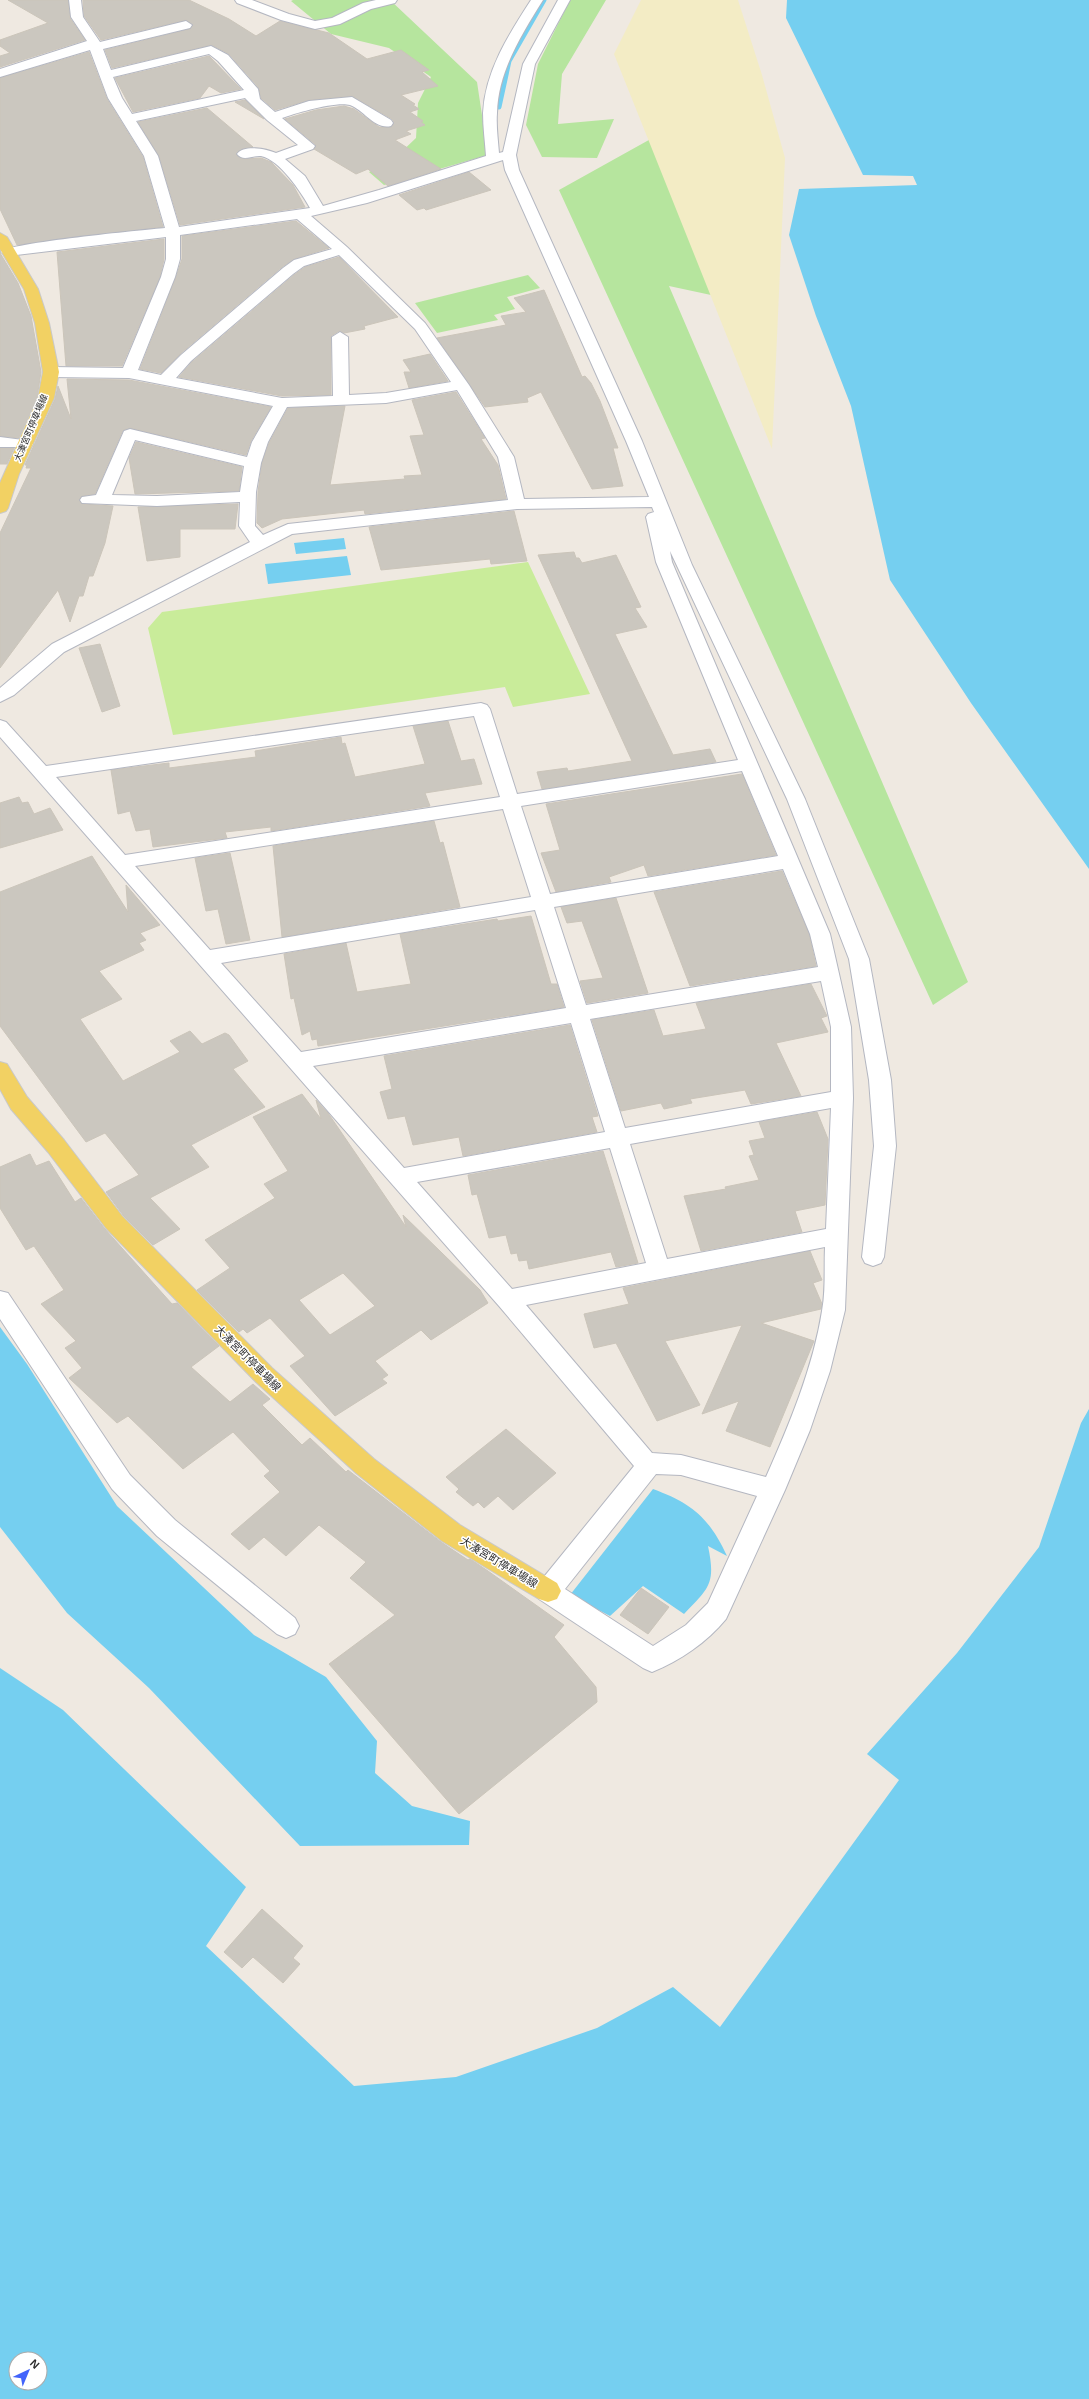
<svg xmlns="http://www.w3.org/2000/svg" width="1089" height="2399" font-family="Arial,'Noto Sans JP',sans-serif">
	<rect width="100%" height="100%" fill="#efe9e1"/>
	<!-- green -->
	<g fill="#b6e59e">
		<path d="M293,0H390L477,82L488,155L384,185L369,172L393,160L416,138L418,103L431,77L389,48L331,34L291,1Z"/>
		<path d="M570,0H606L562,74L558,124L614,119L597,158L542,157L526,125L538,64Z"/>
		<path d="M665,131L711,295L669,286L968,982L933,1005L559,190Z"/>
		<path d="M528,275L540,288L507,297L515,309L494,315L498,320L437,333L415,303Z"/>
	</g>
	<!-- sand -->
	<path fill="#f3ecc5" d="M641,0H738L762,75L785,158L772,449L614,54Z"/>
	<!-- pitch -->
	<path fill="#c9ec9a" d="M528,562L590,694L513,707L505,687L173,735L148,628L162,612Z"/>
	<!-- water -->
	<g fill="#75cff0" fill-rule="evenodd">
		<path d="M787,0H1089V869L971,703L890,580L851,406L816,316L789,235L799,189L917,185L913,176L863,175L786,18Z"/>
		<path d="M344,538L346,549L296,554L294,543Z"/>
		<path d="M347,556L351,575L268,584L265,564Z"/>
		<path d="M0,1327L27,1364L117,1506L254,1635L326,1677L377,1741L375,1773L412,1806L470,1821L469,1845L300,1846L149,1688L67,1613L0,1527Z"/>
		<path d="M1089,1409V2399H0V1668L63,1710L246,1887L206,1946L354,2086L456,2077L597,2028L673,1987L720,2027L899,1780L867,1754L957,1653L1039,1547L1081,1423ZM16,2359H40V2383H16Z"/>
		<path d="M653,1489C691,1503 709,1517 727,1556L708,1546C716,1584 709,1588 684,1614L643,1586L610,1616L570,1595Z"/>
	</g>
	<g fill="none" stroke-linecap="round" stroke-linejoin="round">
		<!-- stream -->
		<path stroke="#75cff0" stroke-width="5" d="M499,107L509,61L544,0"/>
	</g>
	<!-- building -->
	<g fill="#cbc7bf" stroke="#cbc5ba" fill-rule="evenodd">
		<path d="M8,0H68L70,18L85,40L0,67V56L10,53L0,46V40L48,23Z"/>
		<path d="M83,0H189L229,19L256,36L280,21L329,33L367,59L401,50L429,70L422,72L438,86L401,95L415,104L413,105L419,109L410,112L423,121L421,122L425,125L406,131L411,134L395,140L441,169L388,186L368,169L356,174L314,149L316,145L285,119L316,110L344,106L354,109L379,127H392L394,122L392,119L352,96L309,100L275,110L261,98L259,88L229,54L212,45L112,68L105,50L190,29L193,25L186,20L101,40L84,16Z"/>
		<path d="M89,52L107,99L143,157L163,227L17,245L0,209V78Z"/>
		<path d="M209,56L241,89L221,93L209,86L200,98L133,112L115,78Z"/>
		<path d="M245,100L264,119L235,102Z"/>
		<path d="M207,108L253,147L240,150L236,155L245,159L261,158L271,162L293,185L305,207L180,225L159,156L138,122Z"/>
		<path d="M469,172L491,190L426,210L424,208L417,210L399,195Z"/>
		<path d="M296,221L329,248L294,259L282,267L180,354L161,373L140,369L176,277L182,259V236Z"/>
		<path d="M164,239V259L160,277L122,366H66L57,252Z"/>
		<path d="M0,253L18,283L31,316L41,372L37,398L19,438L0,436Z"/>
		<path d="M339,257L398,317L364,326L365,329L344,333L339,331L331,336V395L282,396L179,377L192,362L294,275L305,267Z"/>
		<path d="M544,290L582,377L585,376L591,383L600,401L618,448H613L623,486L592,489L541,392L527,398L528,402L485,407L437,338L506,325L501,316L526,312L514,298Z"/>
		<path d="M430,354L448,381L409,388L404,372H411L403,360Z"/>
		<path d="M67,379L129,380L271,407L251,441L246,455L130,428L123,430L95,494L82,496L79,499L82,504L113,506L105,543L93,576H89L83,596H79L70,622L58,590L0,668V533L31,468H26L27,465H25L55,399L58,386L71,419Z"/>
		<path d="M456,392L485,438L481,439L498,465L506,499L365,514L364,510L282,519L262,528L257,523L258,492L262,463L269,443L288,408L345,406L330,485L405,479L404,476L422,475L410,436L424,435L412,400Z"/>
		<path d="M136,442L242,467L239,491L135,494L129,458Z"/>
		<path d="M0,448H14L7,464H0Z"/>
		<path d="M238,504L235,529H180V557L147,561L138,507Z"/>
		<path d="M514,511L527,561L491,564L490,559L381,570L369,527Z"/>
		<path d="M574,552L576,558H579L582,563L616,555L641,607L635,608L647,627L615,634L673,755L710,749L716,762L542,789L537,772L567,768L568,771L632,761L538,555Z"/>
		<path d="M100,644L120,706L102,712L79,648Z"/>
		<path d="M448,721L461,761L474,759L482,784L425,793L430,806L271,831V827L225,832L227,838L153,847L150,829L136,831L130,811L118,814L111,770L169,763V768L256,757L255,751L341,737L342,744L345,743L355,777L425,764L413,726Z"/>
		<path d="M742,774L776,855L648,876L644,865L609,877L611,882L556,892L541,853L560,850L546,804Z"/>
		<path d="M19,797L22,803L28,802L34,814L50,808L63,830L0,848V803Z"/>
		<path d="M434,821L440,843L443,842L460,907L282,937L273,846Z"/>
		<path d="M230,853L250,940L226,944L218,909L206,911L195,858Z"/>
		<path d="M92,856L128,912L126,885L160,925L140,933L146,940L139,943L144,950L99,971L122,999L80,1019L123,1081L180,1052L170,1041L190,1031L202,1044L225,1033L229,1035L248,1061L233,1069L265,1107L191,1145L209,1167L150,1198L180,1229L153,1245L123,1215L106,1192L139,1175L105,1133L86,1142L0,1026V892Z"/>
		<path d="M782,871L809,934L816,966L690,986L654,892Z"/>
		<path d="M616,898L648,993L587,1003L580,981L603,978L582,921L567,923L561,907Z"/>
		<path d="M531,916L551,984H557L564,1007L318,1046L317,1039L312,1040L310,1031L302,1035L294,998L291,999L284,954L346,943L357,992L411,984L400,934L497,919L498,921Z"/>
		<path d="M811,984L827,1016L821,1018L828,1032L776,1043L801,1096L751,1104L745,1090L690,1099L692,1103L664,1109L661,1103L621,1111L592,1020L654,1010L663,1036L706,1029L696,1003Z"/>
		<path d="M570,1025L598,1116L592,1117L597,1132L463,1156L459,1137L413,1145L405,1116L388,1119L380,1092L392,1089L384,1056Z"/>
		<path d="M302,1094L321,1119L316,1100L328,1113L406,1227L403,1215L480,1290L488,1303L431,1340L421,1330L375,1361L388,1375L382,1379L387,1383L335,1416L290,1366L305,1356L270,1318L247,1333L243,1329L239,1332L197,1290L230,1268L205,1240L275,1198L264,1184L288,1171L253,1117ZM343,1273L375,1306L330,1335L299,1300Z"/>
		<path d="M817,1112L828,1139L825,1205L795,1211L802,1232L701,1251L684,1196L726,1189L725,1187L759,1180L749,1156L754,1155L749,1141L765,1138L759,1122Z"/>
		<path d="M603,1151L638,1263L616,1267L611,1252L529,1269L527,1260L519,1261L517,1253L511,1254L506,1235L489,1238L477,1194L472,1195L468,1175Z"/>
		<path d="M30,1154L36,1166L49,1161L75,1202L81,1198L105,1229L172,1304L177,1303L219,1346L191,1367L230,1402L253,1384L270,1399L262,1405L302,1445L310,1438L346,1472L348,1470L441,1542L468,1560L470,1559L488,1571L564,1625L554,1637L596,1687L597,1702L459,1814L329,1664L395,1615L350,1578L366,1562L319,1525L286,1556L264,1537L249,1550L231,1534L280,1492L264,1476L270,1471L233,1432L183,1469L128,1416L117,1423L69,1378L82,1368L65,1348L76,1341L41,1304L64,1290L34,1246L26,1250L0,1208V1167Z"/>
		<path d="M810,1251L822,1280L813,1283L822,1304L821,1309L761,1323L814,1341L770,1447L726,1431L739,1401L702,1414L742,1325L665,1341L700,1405L657,1421L616,1343L594,1348L584,1314L629,1304L623,1288Z"/>
		<path d="M506,1429L556,1473L513,1510L498,1496L484,1508L478,1502L473,1506L456,1492L459,1489L446,1477Z"/>
		<path d="M641,1588L669,1607L648,1634L620,1615Z"/>
		<path d="M262,1909L303,1946L293,1958L300,1964L283,1983L253,1957L242,1968L224,1952Z"/>
	</g>
	<g fill="none" stroke-linecap="round" stroke-linejoin="round">
		<!-- minor casing -->
		<g stroke="#b4b7c1" stroke-width="2">
			<g id="minor">
				<path d="M69,0H81L83,17L100,42L186,21L192,25L190,28L103,49L111,70L211,46L228,55L258,89L260,99L275,112L309,101L352,97L391,120L393,123L391,126C375,130 364,110 350,105C336,101 296,113 282,118L315,146L313,149L285,159L305,176L323,206L379,190L486,156C485,142 483,127 483,113C485,71 509,34 531,0H543C522,34 498,71 497,113C496,126 498,140 499,153L503,152L523,64L558,0H570L535,64L516,155L519,170L642,441L692,565L805,799L869,959L891,1080L896,1146L884,1257L881,1263L873,1266L865,1263L862,1257L874,1146L869,1080L849,959L787,799L670,551L672,562L830,934L851,1027L853,1098L845,1310L830,1371L810,1430L785,1490L726,1619C707,1642 680,1661 652,1672L643,1668L539,1599L535,1591L539,1583L634,1466L499,1306L0,737V720L6,722L46,766L481,703L487,705L490,709L517,794L738,760L656,562L646,517L648,514L654,512L652,507L517,509L292,534L64,652L14,695L0,702V688L52,644L250,542L239,526L240,502L157,506L82,503L80,500L82,497L96,495L124,431L130,429L247,457L252,442L273,406L129,378L51,377L43,372L51,367L123,368L161,277L166,259V237L8,256L1,252C7,243 144,230 165,228L144,156L108,98L90,50L0,77V69L87,41L71,17ZM209,54L218,61L244,90L132,114L122,98L113,77ZM245,98L267,120L298,145L276,153C267,149 244,144 237,154C243,162 253,155 261,156C280,160 301,192 310,208L179,227L158,156L136,121ZM503,160L505,170L626,441L649,497L524,499L514,457L469,385L425,323L347,247L311,216L367,203ZM297,219L332,249L294,260L283,268L181,355L161,375L138,370L175,277L180,259V235ZM339,255L415,329L451,382L386,393L349,395L348,337L340,332L332,337L333,396L282,398L176,378L191,361L293,274L304,266ZM457,390L498,457L508,500L288,524L263,535L255,526L256,492L261,463L268,442L287,407L386,403ZM135,440L244,466L240,492L157,496L112,495ZM474,716L500,797L125,855L56,777ZM742,771L778,856L550,894L521,806ZM503,809L531,897L210,950L135,866ZM783,869L810,934L818,967L586,1005L554,907ZM535,910L566,1008L301,1052L221,963ZM821,981L831,1027V1092L625,1128L590,1019ZM571,1023L605,1132L404,1168L313,1066ZM831,1108L826,1229L667,1259L630,1144ZM610,1148L646,1263L512,1289L417,1182ZM825,1247C824,1268 826,1290 822,1311C813,1368 789,1425 766,1477L681,1455L652,1453L526,1305ZM656,1474L681,1475L757,1496L708,1603L686,1625L653,1646L565,1589Z"/>
				<path d="M235,0H252L289,14L315,21L332,18L363,3L376,0H397L395,3L371,9L340,24L315,29L281,20L237,3Z"/>
				<path d="M0,437L31,441L33,444L31,447H0Z"/>
				<path d="M0,1291L8,1293L130,1475L175,1520L295,1618L299,1626L295,1634L286,1638L277,1634L157,1536L112,1489L0,1319Z"/>
			</g>
		</g>
		<!-- major casing -->
		<g stroke="#c9c9c9" stroke-width="2">
			<g id="major">
				<path d="M0,233L7,237L38,289L49,323L59,372L54,398L19,474L8,508L6,511L0,513V483L38,398L43,372L35,323L24,289L0,249Z"/>
				<path d="M0,1062L7,1064L27,1097L64,1140L122,1216L272,1368L374,1459L460,1525L557,1583L561,1591L557,1599L548,1602L539,1599L442,1541L356,1473L256,1382L106,1228L48,1152L11,1109L0,1089Z"/>
			</g>
		</g>
		<!-- minor -->
		<use href="#minor" fill="#fff" fill-rule="evenodd"/>
		<!-- major -->
		<use href="#major" fill="#f2d163" fill-rule="evenodd"/>
	</g>
	<g text-anchor="middle" dominant-baseline="central" stroke-width="3" stroke-linejoin="round" paint-order="stroke">
		<!-- far-street labels -->
		<g font-size="9" fill="#2e2e2e" stroke="#fff">
			<text transform="translate(31 428) rotate(-67)">大湊宮町停車場線</text>
		</g>
		<!-- street labels -->
		<g font-size="11" fill="#2e2e2e" stroke="#fff">
			<text transform="translate(248 1358) rotate(45)">大湊宮町停車場線</text>
			<text transform="translate(499 1562) rotate(31)">大湊宮町停車場線</text>
		</g>
	</g>
	<!-- north arrow -->
	<g transform="translate(28 2371) rotate(44)"><circle r="19" fill="#ffffff" stroke="#ababab"/>
	<path d="M0-3L7 15L0 10L-7 15Z" fill="#4264fb"/>
	<text y="-6" font-size="11" font-weight="bold" text-anchor="middle" fill="#2e2e2e">N</text>
	</g>
</svg>
